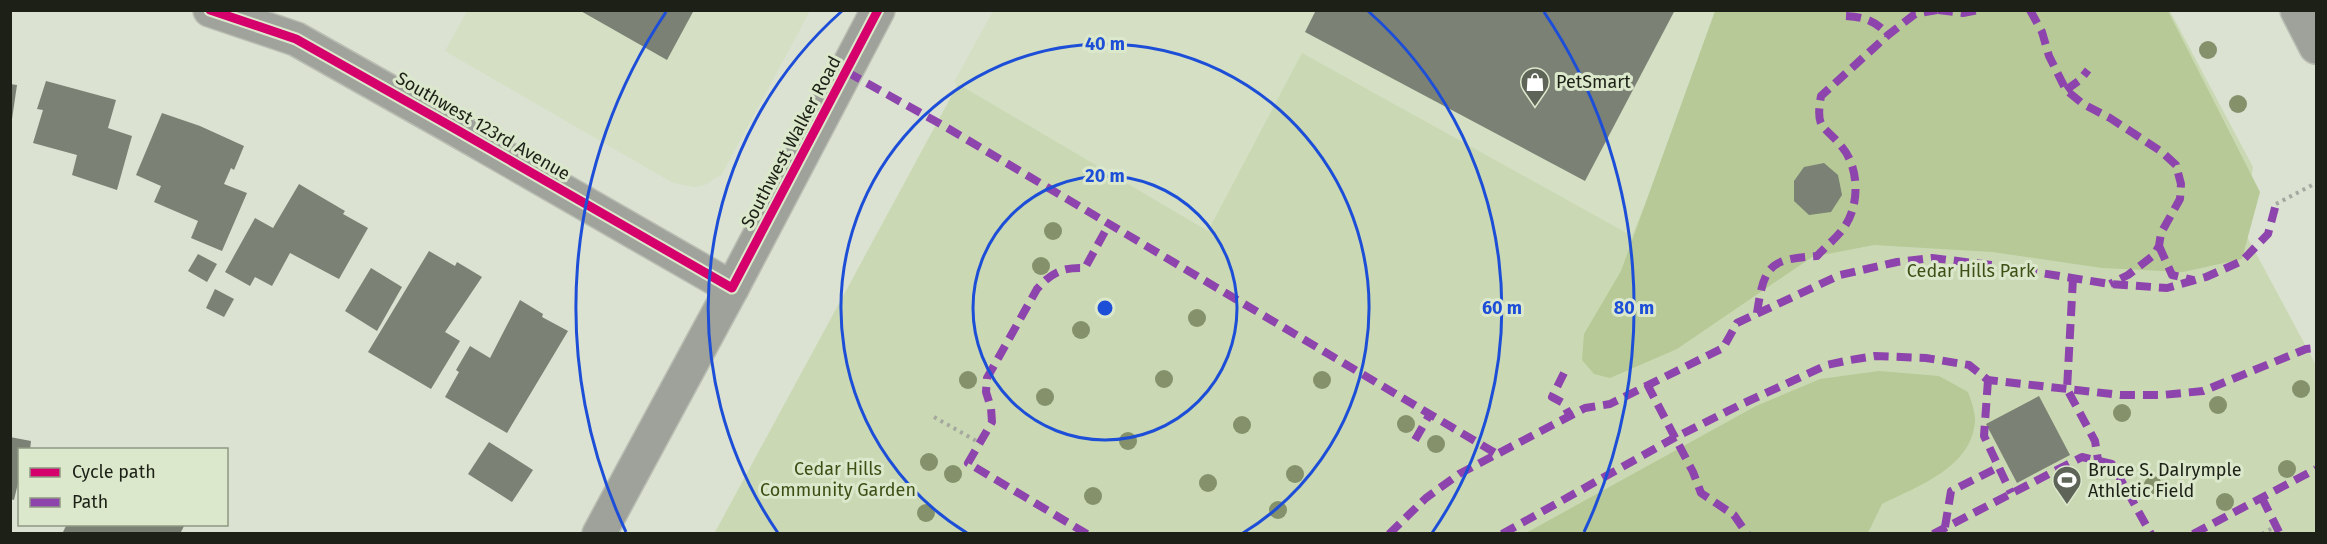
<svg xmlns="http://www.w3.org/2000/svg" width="2327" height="544" font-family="'Fira Sans',sans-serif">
	<rect width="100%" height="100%" fill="#dbe2d2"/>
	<!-- built -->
	<g fill="#d4dfc4">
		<path d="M467,11H810L722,174L705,185L695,187L673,183L445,51Z"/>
		<path d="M993,11H1734L1638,258L1302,54L1208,231L954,82Z"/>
	</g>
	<!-- green -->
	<path fill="#cad9b3" d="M1724,11H2170L2253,167L2244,231L2316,365V533L714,534L958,84L1208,231L1302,53L1632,236Z"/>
	<!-- forest -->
	<g fill="#b6c996">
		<path d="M1715,11H2168L2260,192L2242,259L2183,272L2102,268L1992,252L1874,245L1812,257L1677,349L1610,378L1594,374L1582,360L1584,334L1621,271Z"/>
		<path d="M1879,371L1939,376L1968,392C1971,400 1975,411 1975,420C1973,467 1918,486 1882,504L1868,533H1526L1756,406L1820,379Z"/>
	</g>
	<!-- building -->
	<g fill="#7b8174">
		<path d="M579,10H694L667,60Z"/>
		<path d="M1316,10H1675L1585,181L1305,32Z"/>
		<path d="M46,81L116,100L108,128L132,136L117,190L72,175L77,155L33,143L43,110L37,109Z"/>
		<path d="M10,84L17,85L12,119H10Z"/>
		<path d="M162,113L200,126L244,146L234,170L231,168L224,184L247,193L222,251L191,238L198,221L154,202L161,186L136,175Z"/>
		<path d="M1824,163L1838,175L1842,195L1831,212L1809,215L1794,201V181L1804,167Z"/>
		<path d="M299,184L345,211L343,214L368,228L339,279L290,253L272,286L255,277L250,286L225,272L255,218L273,228Z"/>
		<path d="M429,251L455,266L457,262L482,277L445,332L460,341L431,389L368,352Z"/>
		<path d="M198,254L217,264L207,282L188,271Z"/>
		<path d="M371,268L402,287L377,331L345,311Z"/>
		<path d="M215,289L234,299L224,317L206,308Z"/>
		<path d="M520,300L543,314L542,317L568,331L507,433L445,397L459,372L456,370L470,346L490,358Z"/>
		<path d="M2039,396L2070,455L2017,483L1986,424Z"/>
		<path d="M10,437L31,441L30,450H20V475L14,500L10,499Z"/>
		<path d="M489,442L533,470L512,502L468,474Z"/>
		<path d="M67,524H185L180,534H62Z"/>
	</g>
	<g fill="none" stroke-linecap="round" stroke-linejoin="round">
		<!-- street casing -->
		<g stroke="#b9bdb2" stroke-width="36">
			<path id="street" d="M210,10L296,39L452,127L732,288"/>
		</g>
		<!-- secondary casing -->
		<g stroke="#b9bdb2" stroke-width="36">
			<g id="secondary">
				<path d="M2297,10L2316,47"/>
				<path d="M599,534L732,288L878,10"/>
			</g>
		</g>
		<!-- path -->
		<g stroke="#a4a89f" stroke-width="4" stroke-dasharray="3 4.5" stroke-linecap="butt">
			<path d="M2276,204L2316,183"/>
			<path d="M934,417L980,443"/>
			<path d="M2262,534L2276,526"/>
		</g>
		<!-- street -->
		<use href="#street" stroke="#a0a39c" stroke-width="33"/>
		<!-- secondary -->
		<use href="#secondary" stroke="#9fa29a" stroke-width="33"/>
		<!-- quiet -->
		<g stroke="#8e44ad" stroke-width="8" stroke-dasharray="15 8" stroke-linecap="butt">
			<path d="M1938,10L1963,13L1978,10"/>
			<path d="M2030,10L2042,32L2049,56L2066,90L2083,104L2110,118L2162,152L2176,165L2181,184L2180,199L2161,233L2159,246L2154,255L2128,275L2110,284"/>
			<path d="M1846,16C1865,17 1876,21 1888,35"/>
			<path d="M847,72L944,126L1497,454"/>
			<path d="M2066,90L2080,80L2088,70"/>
			<path d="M2159,246L2172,275L2193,280"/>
			<path d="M2073,278L2067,389L2095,441L2098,460"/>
			<path d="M1757,313C1764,266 1769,259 1817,256C1826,246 1838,237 1845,226C1860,204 1859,167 1842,147C1824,124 1815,131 1821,96L1888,35L1915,14L1937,10"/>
			<path d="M1564,373L1552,397L1563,403L1570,416"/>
			<path d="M1988,380L1984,436L2011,493"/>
			<path d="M1647,384L1693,472L1701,493L1734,515L1747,534"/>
			<path d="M1415,440L1430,414"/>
			<path d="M2262,498L2280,534"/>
			<path d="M1945,527L1951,491L1999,467"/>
			<path d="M1087,534L968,463L992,422L991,408L986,392L987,378L1037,289C1052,272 1063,267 1085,268L1109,224"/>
			<path d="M1389,534L1426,498L1459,474L1585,408L1610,404L1723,348L1737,323L1840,275L1897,262L1932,258L1991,265L2110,284L2167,288L2206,277L2242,261L2268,234L2276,204"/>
			<path d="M1502,534L1674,438L1742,404L1827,365L1850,360L1875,356L1926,358L1969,365L1988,380L2120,395H2162L2203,391L2306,349L2316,348"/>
			<path d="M1933,534L2082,457L2112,464L2151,534"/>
			<path d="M2193,534L2316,469"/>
		</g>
		<!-- cycleway casing -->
		<g stroke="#dce8cc" stroke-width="13">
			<path id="cycleway" d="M210,10L296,39L452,127L732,288L878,10"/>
		</g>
		<!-- cycleway -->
		<use href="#cycleway" stroke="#d6006c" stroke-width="9"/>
	</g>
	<!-- trees -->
	<g fill="#84916a">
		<circle cx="2208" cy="50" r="9"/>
		<circle cx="2238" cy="104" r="9"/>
		<circle cx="1053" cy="231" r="9"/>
		<circle cx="1041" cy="266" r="9"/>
		<circle cx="1197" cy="318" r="9"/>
		<circle cx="1081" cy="330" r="9"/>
		<circle cx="1164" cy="379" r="9"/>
		<circle cx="968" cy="380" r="9"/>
		<circle cx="1322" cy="380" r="9"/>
		<circle cx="2301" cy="389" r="9"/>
		<circle cx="1045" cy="397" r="9"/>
		<circle cx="2218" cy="405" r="9"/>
		<circle cx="2122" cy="413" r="9"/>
		<circle cx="1406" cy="424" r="9"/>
		<circle cx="1242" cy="425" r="9"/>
		<circle cx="1128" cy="441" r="9"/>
		<circle cx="1436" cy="444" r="9"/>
		<circle cx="929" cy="462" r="9"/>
		<circle cx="2287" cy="469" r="9"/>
		<circle cx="953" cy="474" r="9"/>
		<circle cx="1295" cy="474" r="9"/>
		<circle cx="1208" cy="483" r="9"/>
		<circle cx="2153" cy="485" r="9"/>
		<circle cx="1093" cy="496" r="9"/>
		<circle cx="2225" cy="502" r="9"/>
		<circle cx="1278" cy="510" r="9"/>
		<circle cx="926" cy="513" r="9"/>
	</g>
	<!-- distance rings -->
	<g fill="none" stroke="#1d4ed8" stroke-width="3">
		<circle cx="1105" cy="308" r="132"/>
		<path d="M967 533A264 264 0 1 1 1243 533"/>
		<path d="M778 533A397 397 0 0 1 842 11M1368 11A397 397 0 0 1 1432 533"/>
		<path d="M626 532A529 529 0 0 1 666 12M1544 12A529 529 0 0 1 1584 532"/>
	</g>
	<!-- icons -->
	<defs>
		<g id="shop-pin" transform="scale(1.5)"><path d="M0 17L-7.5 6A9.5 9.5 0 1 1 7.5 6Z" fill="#5f6458" stroke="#dce8cc"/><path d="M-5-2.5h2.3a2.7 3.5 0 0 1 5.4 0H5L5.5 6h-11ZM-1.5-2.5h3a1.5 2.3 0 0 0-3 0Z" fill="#fff"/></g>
		<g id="stadium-pin" transform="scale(1.5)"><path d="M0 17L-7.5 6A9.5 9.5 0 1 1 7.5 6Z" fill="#5f6458" stroke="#dce8cc"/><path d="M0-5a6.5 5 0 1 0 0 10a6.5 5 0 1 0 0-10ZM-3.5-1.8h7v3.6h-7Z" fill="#fff"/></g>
	</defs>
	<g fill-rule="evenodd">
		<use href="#shop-pin" x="1535" y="82"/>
		<use href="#stadium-pin" x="2067" y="480"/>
	</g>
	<g text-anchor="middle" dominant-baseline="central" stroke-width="6" stroke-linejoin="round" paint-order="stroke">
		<!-- poi labels -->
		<g font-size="18" fill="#1c2016" stroke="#dce8cc" text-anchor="start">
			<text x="1556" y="82">PetSmart</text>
			<text x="2088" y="470">Bruce S. DaIrymple<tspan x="2088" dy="21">Athletic Field</tspan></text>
		</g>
		<!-- street labels -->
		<g font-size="18" fill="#1c2016" stroke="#dce8cc">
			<text transform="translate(483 126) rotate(30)">Southwest 123rd Avenue</text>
			<text transform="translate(791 142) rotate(-62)">Southwest Walker Road</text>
		</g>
		<!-- park labels -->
		<g font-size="18" fill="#3d4f15" stroke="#dce8cc">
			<text x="1971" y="271">Cedar Hills Park</text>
			<text x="838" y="469">Cedar Hills<tspan x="838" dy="21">Community Garden</tspan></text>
		</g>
	</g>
	<circle cx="1105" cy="308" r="9" fill="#1d4ed8" stroke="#dce8cc" stroke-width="3"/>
	<g font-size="18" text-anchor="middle" font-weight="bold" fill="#1d4ed8" stroke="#dce8cc" stroke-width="6" stroke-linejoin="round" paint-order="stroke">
		<text x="1105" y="50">40 m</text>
		<text x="1105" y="182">20 m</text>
		<text x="1502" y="314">60 m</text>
		<text x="1634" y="314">80 m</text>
	</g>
	<!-- border -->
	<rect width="2327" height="544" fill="none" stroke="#1c2016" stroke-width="24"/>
	<!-- legend -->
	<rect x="18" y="448" width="210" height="78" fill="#dce8cc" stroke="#8f9883" stroke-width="1.5"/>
	<rect x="30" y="468" width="30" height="9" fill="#d6006c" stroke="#8f9883" stroke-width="1.5"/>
	<text x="72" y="478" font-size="18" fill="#1c2016">Cycle path</text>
	<rect x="30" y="498" width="30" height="9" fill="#8e44ad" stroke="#8f9883" stroke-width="1.5"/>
	<text x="72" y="508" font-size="18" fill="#1c2016">Path</text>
</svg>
